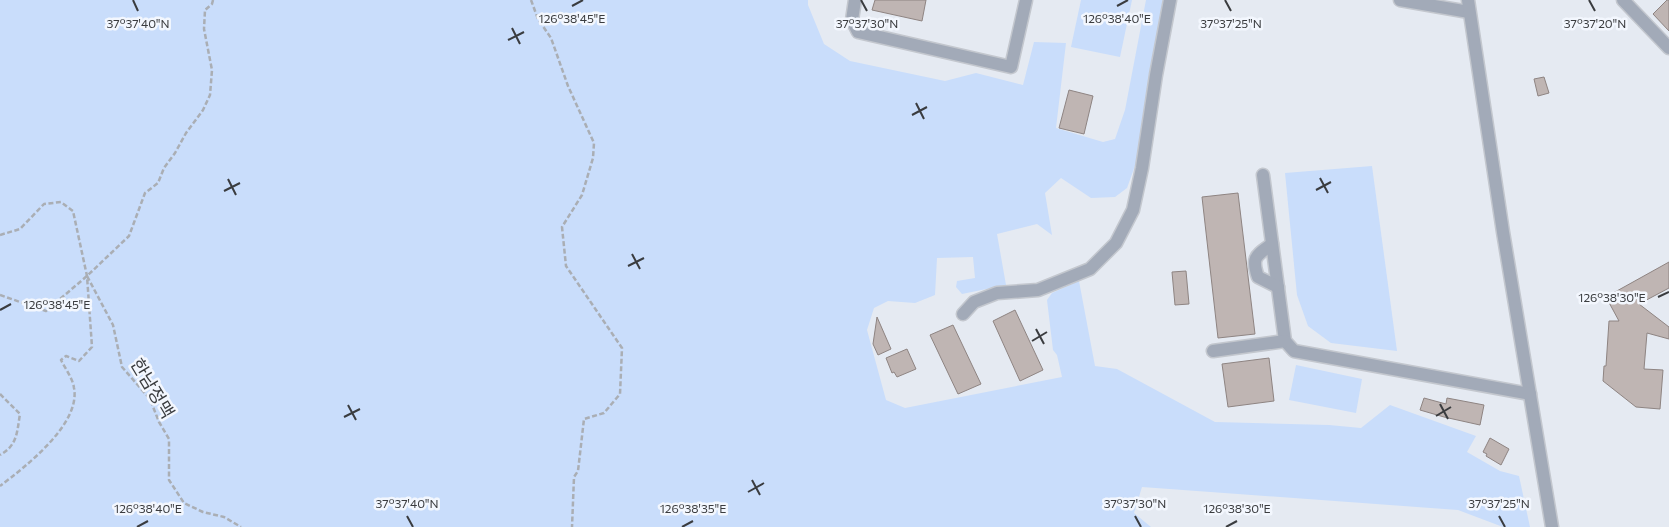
<svg xmlns="http://www.w3.org/2000/svg" width="1669" height="527" font-family="Commissioner,'Noto Sans KR',sans-serif">
	<rect width="100%" height="100%" fill="#e5eaf2"/>
	<!-- green -->
	<g fill="#c9ddfb">
		<path d="M0,0H808V5L824,44L850,61L945,81L976,73L1023,85L1034,42L1066,43L1056,128L1103,142L1115,139L1125,110L1146,0H1163L1136,163L1127,188L1115,197L1091,198L1061,178L1045,193L1052,235L1037,224L997,234L1006,285L962,294L956,287L957,281L975,278L973,257L937,258L935,295L915,303L888,301L874,308L867,330L886,400L905,408L1062,377L1057,355L1053,350L1047,300L1052,293L1079,281L1095,366L1117,369L1215,422L1329,425L1361,428L1390,405L1476,436L1467,452L1500,471L1519,476L1530,527H1503L1458,510L1142,487L1134,513L1151,527H0Z"/>
		<path d="M1081,0H1132L1120,57L1071,47Z"/>
		<path d="M1372,166L1397,351L1331,343L1308,326L1297,295L1285,173Z"/>
		<path d="M1296,365L1362,379L1356,413L1289,400Z"/>
	</g>
	<!-- building -->
	<g fill="#bfb5b3" stroke="#8e8482">
		<path d="M875,0H926L922,21L872,10Z"/>
		<path d="M1667,0H1669V31L1653,14Z"/>
		<path d="M1544,77L1549,93L1538,96L1534,79Z"/>
		<path d="M1069,90L1093,96L1084,134L1059,128Z"/>
		<path d="M1238,193L1255,334L1218,338L1202,197Z"/>
		<path d="M1669,262V288L1639,304L1669,327V339L1647,333L1644,369L1663,370L1660,409L1636,407L1603,381L1604,366H1606L1609,321H1619L1606,297Z"/>
		<path d="M1186,271L1189,304L1175,305L1172,272Z"/>
		<path d="M1015,310L1043,370L1020,381L993,321Z"/>
		<path d="M877,317L891,349L878,355L873,344Z"/>
		<path d="M953,325L981,384L958,394L930,335Z"/>
		<path d="M907,349L916,369L897,377L894,372L892,373L886,358Z"/>
		<path d="M1269,358L1274,401L1228,407L1222,364Z"/>
		<path d="M1424,398L1446,404L1447,398L1484,405L1480,425L1444,417L1420,410Z"/>
		<path d="M1490,438L1509,449L1501,465L1486,456L1487,454L1483,452Z"/>
	</g>
	<g fill="none" stroke-linecap="round" stroke-linejoin="round">
		<!-- minor casing -->
		<g stroke="#c3c7ce" stroke-width="15">
			<g id="minor">
				<path d="M855,0L852,20L858,32L1011,67L1026,0"/>
				<path d="M1400,0L1469,12"/>
				<path d="M1468,0L1503,232L1552,527"/>
				<path d="M1623,0L1669,48"/>
				<path d="M1263,175L1285,341L1294,351L1530,394"/>
				<path d="M1272,244C1256,256 1251,257 1258,277L1278,287"/>
				<path d="M963,314L974,302L997,293L1038,290L1090,269L1116,243L1133,210L1142,168L1156,75L1170,0"/>
				<path d="M1213,351L1285,341"/>
			</g>
		</g>
		<!-- path -->
		<g stroke="#aaaeb4" stroke-width="2.5" stroke-dasharray="5 2.5" stroke-linecap="butt">
			<path d="M213,0L212,4L205,10L204,29L212,70L210,95L203,110L186,133L175,153L164,168L158,183L145,193L129,236L87,276L113,325L122,367L150,399L159,422L169,439V480L184,503L203,512L224,517L241,527"/>
			<path d="M531,0L538,19L551,38L568,86L594,143L593,158L582,195L562,227L566,266L622,348L620,394L604,413L584,419L578,471L574,477L572,527"/>
			<path d="M0,235L20,229L44,204L61,202L73,211L87,276L92,347L79,361L66,356L61,360C65,368 73,379 74,388C81,424 25,467 0,486"/>
			<path d="M0,295L46,311L87,276"/>
			<path d="M0,394L20,414C17,431 18,445 0,455"/>
		</g>
		<!-- minor -->
		<use href="#minor" stroke="#a2aab8" stroke-width="12"/>
	</g>
	<!-- ticks -->
	<path fill="none" stroke="#3a3c3f" stroke-width="2" d="M133,0L138,11M861,0L867,11M1225,0L1231,11M1589,0L1595,11M572,6L583,0M1117,6L1128,0M512,28L520,44M508,40L524,32M916,103L924,119M912,115L927,107M1320,178L1328,193M228,179L236,195M1316,190L1331,182M224,191L240,183M632,254L640,269M628,266L644,258M1658,297L1669,292M0,310L11,304M1036,329L1044,344M1032,341L1047,332M1440,404L1448,419M348,405L356,420M1436,416L1451,407M344,417L360,409M752,480L760,495M748,492L764,483M407,516L413,527M1135,516L1141,527M1499,516L1505,527M137,527L148,521M682,527L693,521M1226,527L1237,521"/>
	<g text-anchor="middle" dominant-baseline="central" stroke-width="5" stroke-linejoin="round" paint-order="stroke">
		<!-- street labels -->
		<g font-size="18" fill="#3a3c3f" stroke="#f3f7fe">
			<text transform="translate(153 388) rotate(59)">한남정맥</text>
		</g>
	</g>
	<g font-size="12" text-anchor="middle" fill="#3a3c3f" stroke="#f3f7fe" stroke-width="5" stroke-linejoin="round" paint-order="stroke">
		<text x="572" y="23">126°38'45"E</text>
		<text x="1117" y="23">126°38'40"E</text>
		<text x="138" y="28">37°37'40"N</text>
		<text x="867" y="28">37°37'30"N</text>
		<text x="1231" y="28">37°37'25"N</text>
		<text x="1595" y="28">37°37'20"N</text>
		<text x="1612" y="302">126°38'30"E</text>
		<text x="57" y="309">126°38'45"E</text>
		<text x="407" y="508">37°37'40"N</text>
		<text x="1135" y="508">37°37'30"N</text>
		<text x="1499" y="508">37°37'25"N</text>
		<text x="148" y="513">126°38'40"E</text>
		<text x="693" y="513">126°38'35"E</text>
		<text x="1237" y="513">126°38'30"E</text>
	</g>
</svg>
